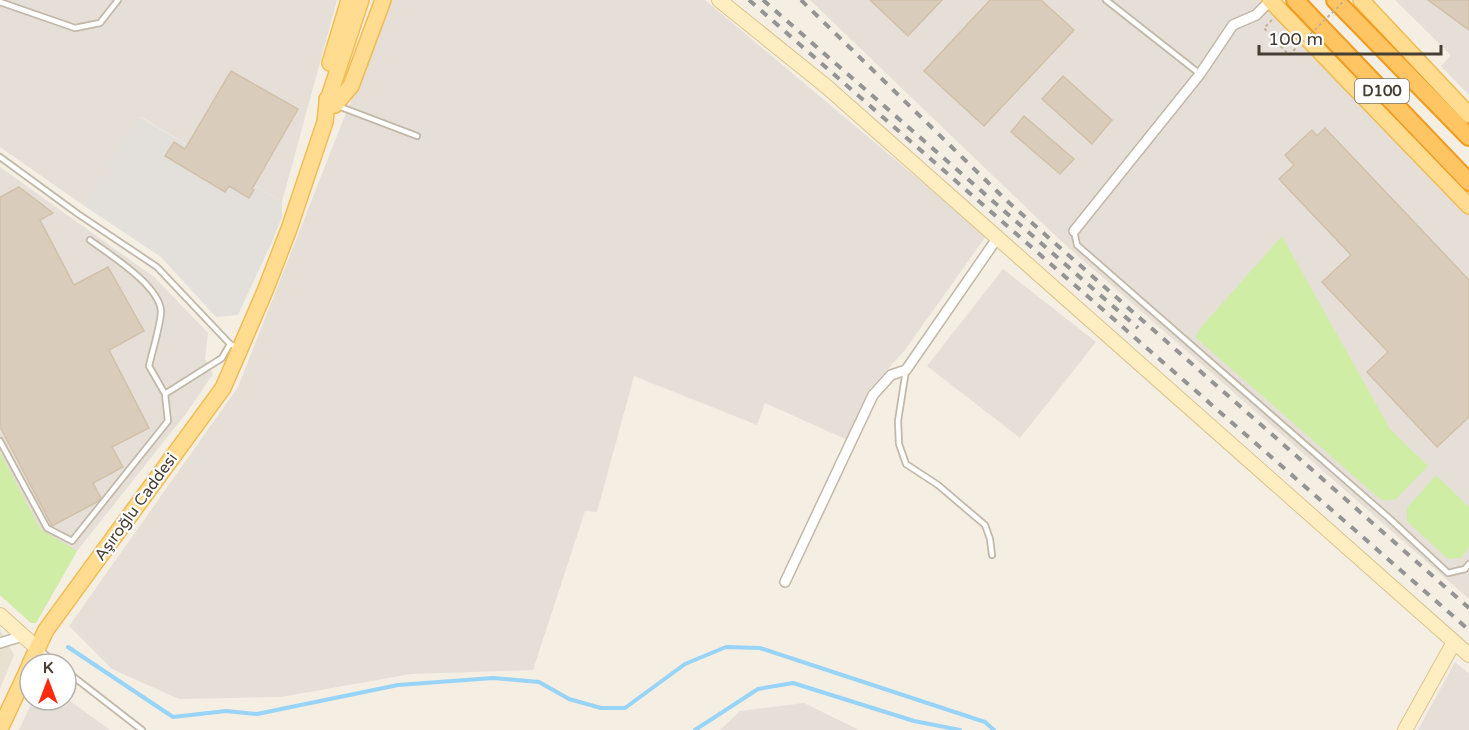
<svg xmlns="http://www.w3.org/2000/svg" width="1469" height="730" font-family="'Varela Round',sans-serif">
	<rect width="100%" height="100%" fill="#f4eee3"/>
	<!-- residential -->
	<path fill="#e8e0d0" d="M0,630L14,655L0,689Z"/>
	<!-- industrial -->
	<g fill="#e5dfd8">
		<path d="M0,0H337L282,202L141,117L83,205L0,147Z"/>
		<path d="M387,0H705L986,236L905,350L867,392L852,442L765,403L757,425L634,376L597,512L585,511L533,670L411,674L281,697L179,699L112,669L69,626L238,387L372,47Z"/>
		<path d="M810,0H1262L1469,210V599L1059,239Z"/>
		<path d="M1395,0H1469V95L1441,66L1451,55Z"/>
		<path d="M0,167L154,277L208,333L205,359L213,374L188,411L77,551L36,623H31L0,595Z"/>
		<path d="M1003,269L1096,342L1020,438L927,366Z"/>
		<path d="M1455,662L1469,674V730H1418Z"/>
		<path d="M66,698L110,730H19L33,700H66Z"/>
		<path d="M804,703L859,730H720L740,711Z"/>
	</g>
	<!-- green -->
	<g fill="#d0eda6">
		<path d="M1282,236L1390,429L1428,466L1395,500H1381L1195,337L1203,325Z"/>
		<path d="M0,452L40,529L77,551L36,623H31L0,595Z"/>
		<path d="M1436,475L1469,507V547L1461,558L1448,559L1407,521V508Z"/>
	</g>
	<!-- parking -->
	<path fill="#e3e0dc" d="M140,117L282,202V217L272,242L238,315L216,317L161,257L83,205Z"/>
	<g fill="none" stroke-linecap="round" stroke-linejoin="round">
		<!-- stream -->
		<g stroke="#97d4f8" stroke-width="4">
			<path d="M68,647L173,717L226,711L257,714L398,685L493,678L539,682L569,699L601,708H625L685,664L726,647L760,648L985,722L994,730"/>
			<path d="M695,730L758,689L793,683L914,721L960,730"/>
		</g>
	</g>
	<!-- building -->
	<g fill="#d9ccba" stroke="#d2c1a9" stroke-width="1.5">
		<path d="M870,0H942L908,36Z"/>
		<path d="M990,0H1041L1074,30L984,126L924,71Z"/>
		<path d="M1428,0H1469V30Z"/>
		<path d="M231,71L298,109L252,189L254,190L249,198L229,186L225,192L165,156L174,142L185,149Z"/>
		<path d="M1063,76L1112,120L1092,144L1042,99Z"/>
		<path d="M1024,116L1074,159L1060,174L1011,132Z"/>
		<path d="M1325,128L1469,280V417L1437,447L1367,372L1388,352L1322,282L1351,255L1279,179L1294,165L1285,155L1312,130L1317,136Z"/>
		<path d="M19,187L53,213L40,220L74,285L108,267L144,331L109,350L149,428L112,447L123,467L93,483L101,498L97,502L52,526L0,427V197Z"/>
	</g>
	<g fill="none" stroke-linecap="round" stroke-linejoin="round">
		<!-- lane casing -->
		<g stroke="#c3b8a7" stroke-width="8">
			<g id="lane">
				<path d="M1106,0L1200,74"/>
				<path d="M0,2L75,28L100,23L118,0"/>
				<path d="M338,106L417,136"/>
				<path d="M0,157L78,214L157,267L230,344L237,347"/>
				<path d="M1074,231L1077,245L1389,518L1448,573L1465,569L1469,564"/>
				<path d="M90,240C110,255 159,285 161,311C161,324 152,352 149,366L165,394L222,358L230,344"/>
				<path d="M906,370L898,421L899,444L906,464L938,485L985,525L990,539L992,555"/>
				<path d="M0,441L47,528L72,541L168,421L165,394"/>
				<path d="M41,651L57,664"/>
				<path d="M66,671L142,730"/>
			</g>
		</g>
		<!-- street casing -->
		<g stroke="#c3b8a7" stroke-width="12">
			<g id="street">
				<path d="M1074,231L1200,74L1233,25L1256,15L1270,1"/>
				<path d="M785,582L873,395L891,375L906,370L998,237"/>
				<path d="M0,643L23,636"/>
			</g>
		</g>
		<!-- secondary casing -->
		<g stroke="#dcc58e" stroke-width="16">
			<g id="secondary">
				<path d="M719,0L827,87L1469,655"/>
				<path d="M0,615L38,649"/>
				<path d="M1405,730L1454,642"/>
			</g>
		</g>
		<!-- primary casing -->
		<g stroke="#f1bc53" stroke-width="18">
			<g id="primary">
				<path d="M1270,0L1469,206"/>
				<path d="M1361,0L1469,115"/>
				<path d="M330,63L349,0"/>
				<path d="M327,99V103L335,105L351,86L383,0"/>
				<path d="M30,664L46,630L223,388L265,291L289,229L325,122L327,103L361,0"/>
				<path d="M0,729L30,665"/>
			</g>
		</g>
		<!-- highway casing -->
		<g stroke="#ef9c21" stroke-width="20">
			<g id="highway">
				<path d="M1295,0L1469,182"/>
				<path d="M1335,0L1469,137"/>
			</g>
		</g>
		<!-- path -->
		<path stroke="#c3b194" stroke-width="2" stroke-dasharray="3 3" stroke-linecap="butt" d="M1272,20L1264,28L1289,55"/>
		<!-- lane -->
		<use href="#lane" stroke="#fff" stroke-width="4.5"/>
		<!-- street -->
		<use href="#street" stroke="#fff" stroke-width="9"/>
		<!-- secondary -->
		<use href="#secondary" stroke="#ffeec1" stroke-width="14"/>
		<!-- primary -->
		<use href="#primary" stroke="#ffdc90" stroke-width="15"/>
		<!-- highway -->
		<use href="#highway" stroke="#ffc562" stroke-width="16"/>
		<!-- rail -->
		<g stroke="#949494" stroke-width="4" stroke-dasharray="8 8" stroke-linecap="butt">
			<path d="M749,0L1469,630"/>
			<path d="M763,0L1138,328"/>
			<path d="M801,0L1007,201L1469,608"/>
		</g>
		<!-- path-bridge -->
		<path stroke="#c3b194" stroke-width="2" stroke-dasharray="3 3" stroke-linecap="butt" d="M1289,55L1345,0"/>
	</g>
	<g text-anchor="middle" dominant-baseline="central" stroke-width="4.5" stroke-linejoin="round" paint-order="stroke">
		<!-- shield labels -->
		<rect fill="#fff" stroke="#7e7870" stroke-width="1.5" x="1355" y="79" width="54" height="24" rx="4.5"/>
		<g font-size="15" font-weight="bold" fill="#463e32">
			<text x="1382" y="91">D100</text>
		</g>
		<!-- street labels -->
		<g font-size="16" fill="#463e32" stroke="#fff">
			<text transform="translate(136 507) rotate(-54)">Aşıroğlu Caddesi</text>
		</g>
	</g>
	<!-- north arrow -->
	<g transform="translate(48 682)"><circle r="28" fill="#ffffff" stroke="#b5b2ad" stroke-width="1.5"/>
	<path d="M0-4.5L10 22L0 15L-10 22Z" fill="#ff2a0e"/>
	<text y="-9" font-size="16" font-weight="bold" text-anchor="middle" fill="#463e32">K</text>
	</g>
	<!-- scale -->
	<path d="M1259 45v9h182v-9" fill="none" stroke="#463e32" stroke-width="3"/>
	<text x="1268" y="45" font-size="18" fill="#463e32" stroke="#ffffff" stroke-width="4.5" paint-order="stroke">100 m</text>
</svg>
